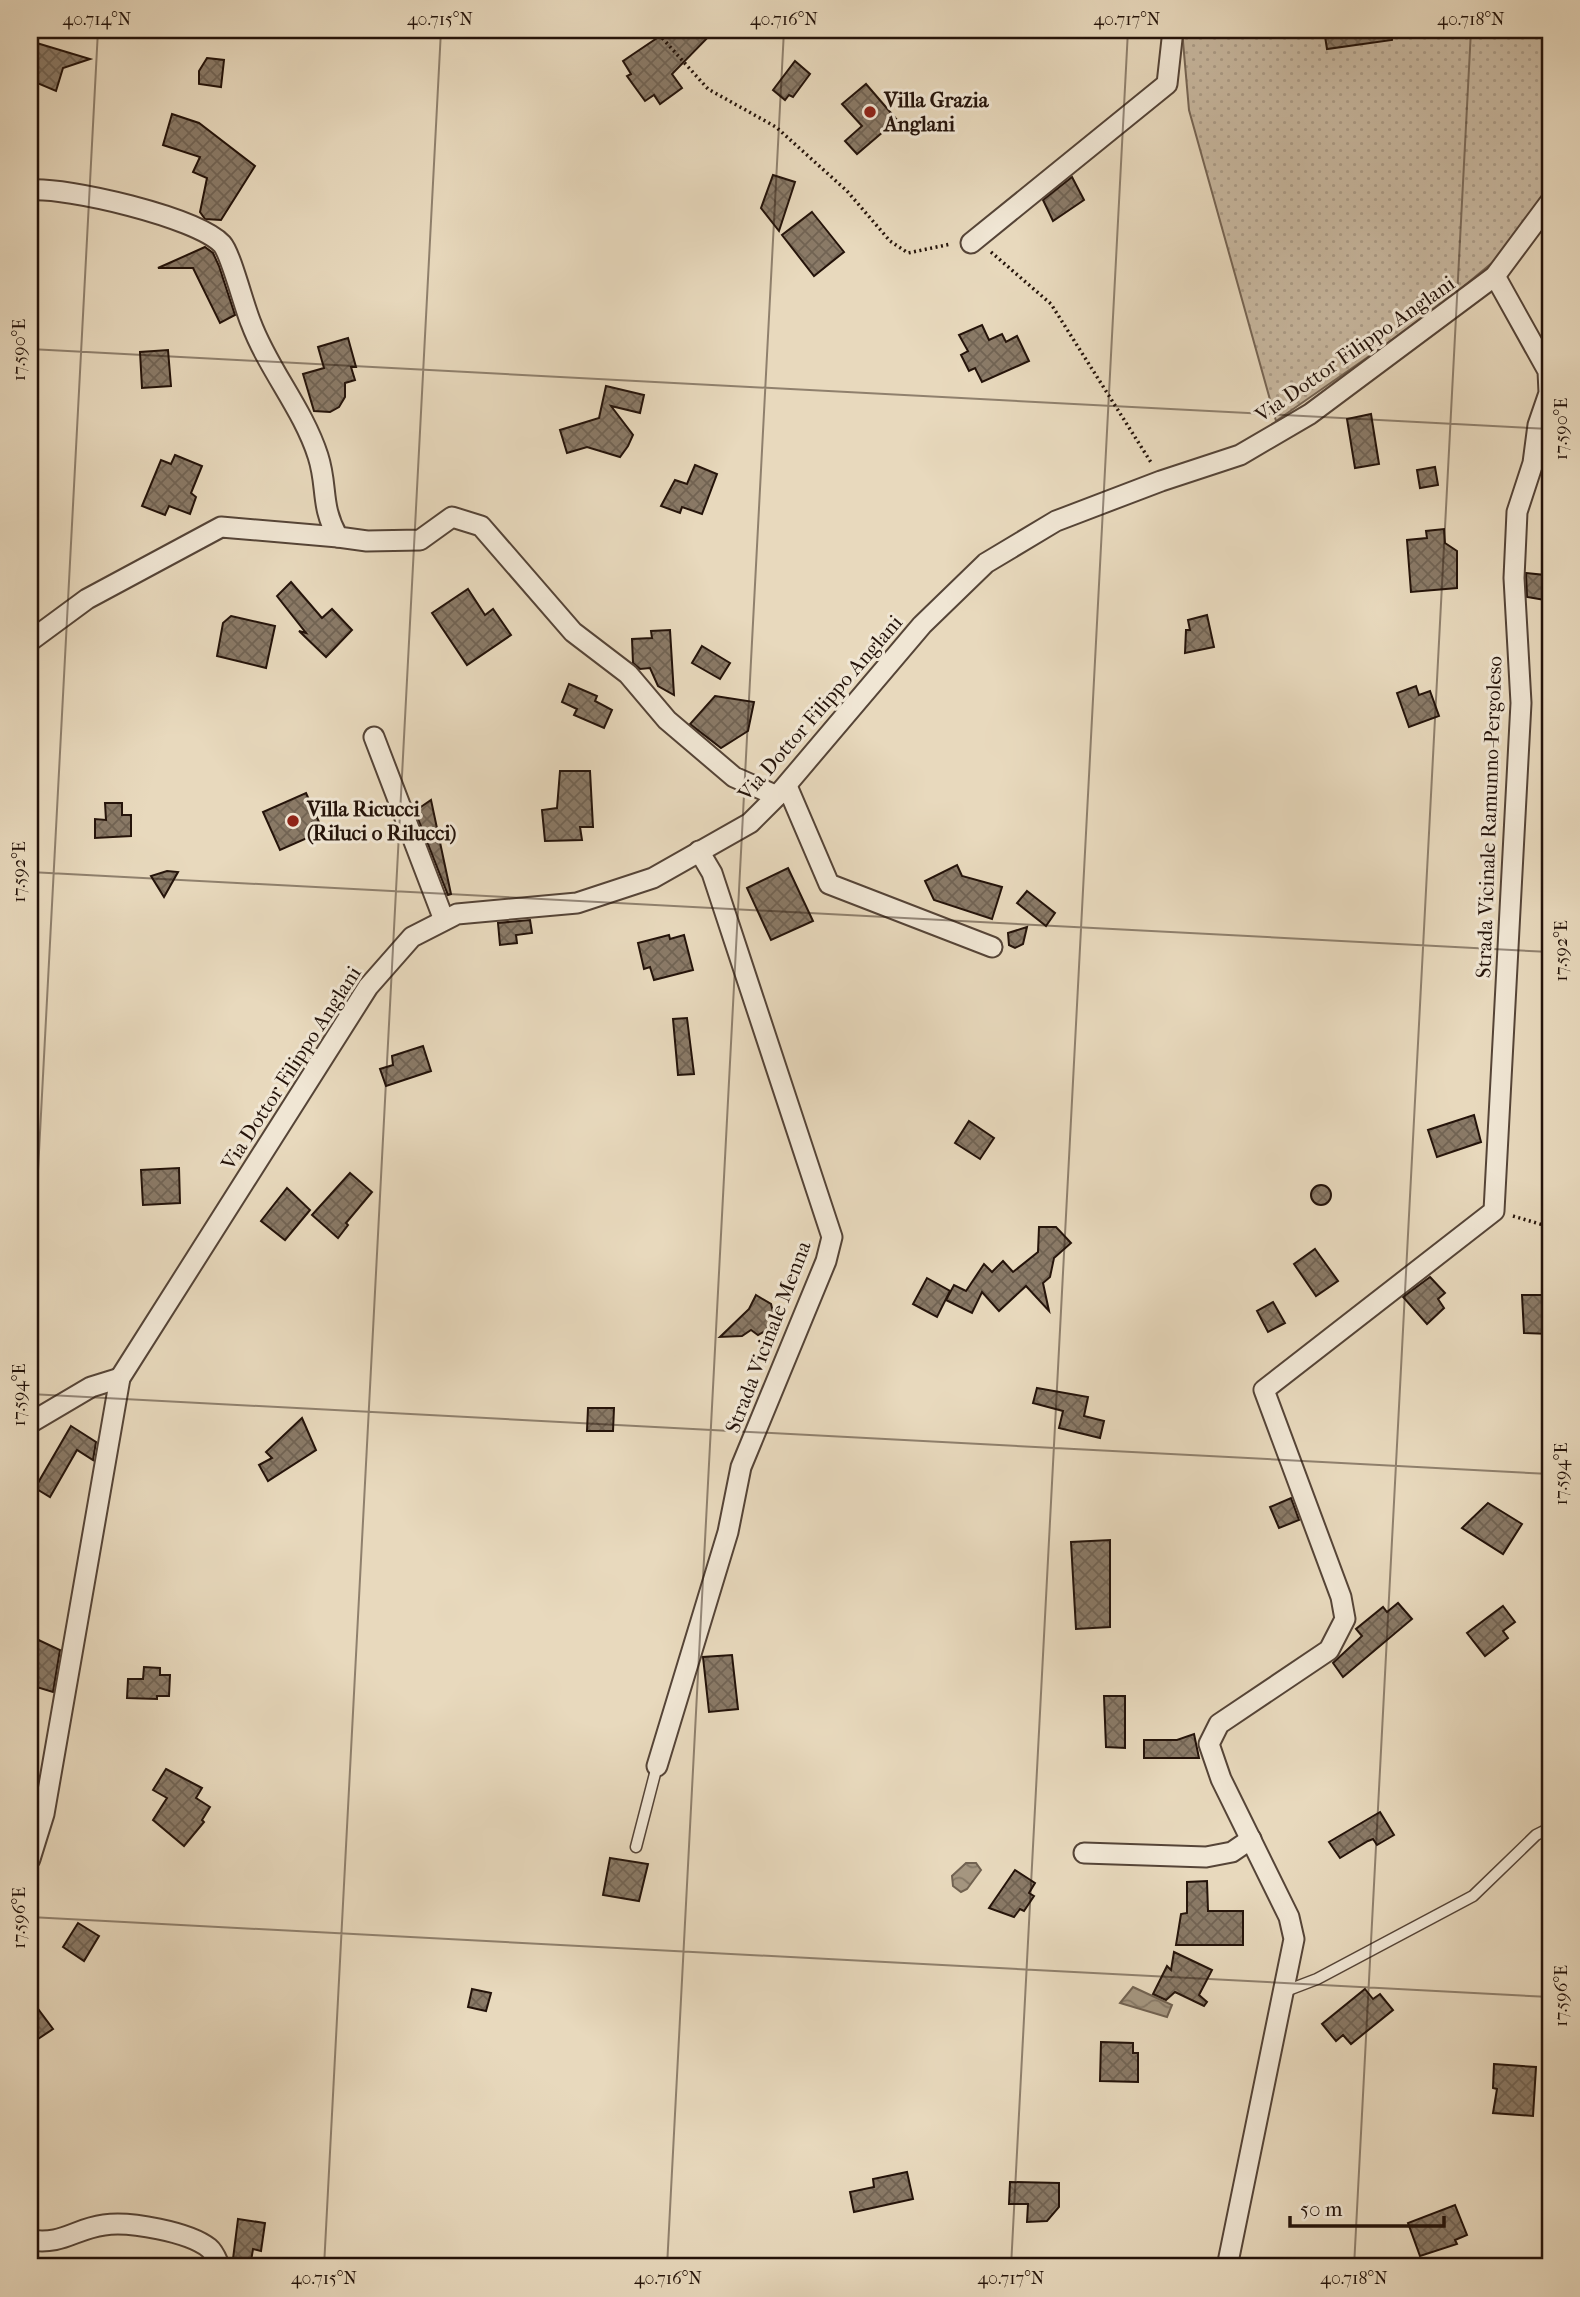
<svg xmlns="http://www.w3.org/2000/svg" width="1580" height="2297" font-family="'IM FELL French Canon',serif">
	<defs>
		<pattern id="grass-dots" width="8" height="8" patternUnits="userSpaceOnUse" patternTransform="scale(1.75)"><rect width="8" height="8" fill="#c7b79f"/><path d="M2 2h.1M6 6h.1" fill="none" stroke="#ab9c88" stroke-width="1.8" stroke-linecap="round"/></pattern>
		<pattern id="water-waves" width="16" height="10" patternUnits="userSpaceOnUse" patternTransform="scale(1.75)"><rect width="16" height="10" fill="#a59680"/><path d="M0 5q4-4 8 0t8 0" fill="none" stroke="#867967"/></pattern>
		<pattern id="building-cross-hatch" width="8" height="8" patternUnits="userSpaceOnUse" patternTransform="scale(1.75)"><rect width="8" height="8" fill="#8a7a67"/><path d="M0 0l8 8M0 8l8-8" fill="none" stroke="#716353"/></pattern>
	</defs>
	<rect width="100%" height="100%" fill="#e8d9bd"/>
	<filter id="stains"><feTurbulence type="fractalNoise" baseFrequency=".00286" numOctaves="4"/><feColorMatrix values="0 0 0 0 .2 0 0 0 0 .09 0 0 0 0 .02 0 0 0 .5 -.17"/></filter>
	<radialGradient id="worn" r=".72"><stop offset=".6" stop-color="#630" stop-opacity="0"/><stop offset="1" stop-color="#630" stop-opacity=".3"/></radialGradient>
	<!-- grass -->
	<path fill="url(#grass-dots)" stroke="#766554" stroke-width="2" d="M1182,30H1550V190L1499,257L1434,311L1276,421L1189,110Z"/>
	<!-- water -->
	<g fill="url(#water-waves)" stroke="#716251" stroke-width="2">
		<path d="M966,1863H976L981,1870L967,1889L961,1892L953,1886L952,1876Z"/>
		<path d="M1133,1987L1172,2005L1167,2017L1120,2003Z"/>
	</g>
	<!-- building -->
	<g fill="url(#building-cross-hatch)" stroke="#24130a" stroke-width="2">
		<path d="M669,30H715L672,74L682,88L660,104L654,95L645,101L627,76L631,74L623,61Z"/>
		<path d="M1324,30H1392V40L1327,49Z"/>
		<path d="M30,41L90,59L63,68L56,91L30,80L36,58L30,52Z"/>
		<path d="M207,58L224,60L221,87L199,84V71Z"/>
		<path d="M795,61L810,74L793,97L789,95L785,100L773,90Z"/>
		<path d="M866,84L897,120L857,154L845,141L862,126L842,104Z"/>
		<path d="M172,114L199,123L255,166L221,220L205,219L200,212L207,178L193,172L200,157L163,145Z"/>
		<path d="M773,175L795,182L779,231L761,208Z"/>
		<path d="M1072,177L1084,200L1053,221L1043,200Z"/>
		<path d="M812,212L844,252L814,276L782,235Z"/>
		<path d="M205,247L213,253L219,266L235,315L220,323L193,268H158Z"/>
		<path d="M982,325L989,340L1002,334L1006,342L1017,336L1029,361L982,382L975,368L969,371L961,355L968,351L959,335Z"/>
		<path d="M348,338L356,367H351L355,380L345,383V397L339,407L330,412L314,411L303,374L324,368L318,347Z"/>
		<path d="M168,350L171,386L142,388L140,352Z"/>
		<path d="M606,386L644,395L640,413L611,406L633,435L628,446L620,457L587,447L567,453L560,430L599,418Z"/>
		<path d="M1371,414L1379,464L1355,468L1347,419Z"/>
		<path d="M175,455L202,466L191,493L196,497L190,514L169,506L165,515L142,506L161,460L171,464Z"/>
		<path d="M695,465L717,474L702,514L682,507L680,513L661,506L675,480L687,484Z"/>
		<path d="M1435,467L1438,485L1420,488L1417,470Z"/>
		<path d="M1444,529L1445,543L1457,551V588L1411,592L1407,540L1427,538L1426,531Z"/>
		<path d="M1526,573L1545,575V600L1527,597Z"/>
		<path d="M291,582L322,618L332,609L352,630L326,657L299,631L306,633L277,596Z"/>
		<path d="M468,589L485,615L493,609L511,635L467,665L432,613Z"/>
		<path d="M1207,615L1214,647L1185,653L1186,630H1190L1188,620Z"/>
		<path d="M231,616L275,626L266,668L217,656L223,623Z"/>
		<path d="M670,630L674,695L658,686L650,668L640,669L633,663L632,639L652,638L651,631Z"/>
		<path d="M702,646L730,663L720,679L692,663Z"/>
		<path d="M569,684L597,696L595,701L612,710L604,728L574,715L577,709L562,702Z"/>
		<path d="M1416,686L1419,695L1430,691L1439,716L1409,727L1397,693Z"/>
		<path d="M715,696L754,702L748,731L721,748L690,724Z"/>
		<path d="M560,771H590L593,827H580L582,840L545,841L542,810L557,808Z"/>
		<path d="M306,793L323,831L280,850L263,812Z"/>
		<path d="M431,800L451,894L448,895L415,811Z"/>
		<path d="M105,803H122V815H131V836L95,838V819L106,820Z"/>
		<path d="M957,865L962,876L1002,887L992,919L934,900L925,881Z"/>
		<path d="M788,868L813,921L771,940L747,888Z"/>
		<path d="M167,871L178,872L164,897L151,876Z"/>
		<path d="M1027,891L1055,913L1046,926L1017,903Z"/>
		<path d="M530,920L532,933L516,935L517,943L500,945L498,923Z"/>
		<path d="M1027,927L1023,944L1015,948L1009,945L1008,933Z"/>
		<path d="M669,935L670,939L684,935L693,970L654,980L650,967L644,969L638,943Z"/>
		<path d="M687,1018L694,1074L678,1075L673,1019Z"/>
		<path d="M423,1046L431,1071L386,1086L380,1069L393,1065L392,1056Z"/>
		<path d="M1474,1115L1481,1142L1437,1157L1428,1130Z"/>
		<path d="M969,1121L994,1138L980,1159L955,1143Z"/>
		<path d="M179,1168L180,1203L143,1205L141,1170Z"/>
		<path d="M350,1173L372,1192L346,1223L348,1225L338,1238L312,1215Z"/>
		<circle cx="1321" cy="1195" r="10"/>
		<path d="M287,1188L310,1210L285,1240L261,1221Z"/>
		<path d="M1039,1227H1056L1071,1243L1054,1258L1050,1277L1043,1283L1049,1311L1026,1286L999,1311L982,1292L972,1313L946,1300L954,1285L966,1291L984,1264L992,1272L1003,1261L1013,1272L1038,1252Z"/>
		<path d="M1315,1249L1338,1281L1316,1296L1294,1264Z"/>
		<path d="M1430,1277L1445,1293L1438,1299L1444,1308L1427,1324L1403,1297Z"/>
		<path d="M927,1278L950,1291L937,1317L913,1304Z"/>
		<path d="M756,1295L771,1304L773,1312L767,1330L758,1335L751,1330L742,1336L720,1337L749,1309Z"/>
		<path d="M1522,1295H1550V1334L1524,1333Z"/>
		<path d="M1273,1302L1285,1323L1268,1332L1257,1311Z"/>
		<path d="M1037,1388L1088,1397L1084,1416L1104,1421L1100,1438L1059,1428L1063,1411L1033,1403Z"/>
		<path d="M588,1408H614L613,1431H587Z"/>
		<path d="M302,1418L316,1450L268,1481L259,1465L272,1458L266,1452Z"/>
		<path d="M71,1426L96,1442L93,1460L77,1450L50,1497L35,1488Z"/>
		<path d="M1291,1498L1299,1520L1279,1528L1270,1507Z"/>
		<path d="M1488,1503L1522,1524L1503,1554L1462,1528Z"/>
		<path d="M1110,1540V1627L1076,1629L1071,1542Z"/>
		<path d="M1398,1603L1412,1619L1343,1677L1333,1663L1362,1636L1356,1629L1383,1607L1387,1612Z"/>
		<path d="M1503,1606L1515,1622L1503,1631L1508,1638L1485,1656L1467,1633Z"/>
		<path d="M30,1636L60,1650L53,1692L30,1685Z"/>
		<path d="M732,1655L738,1709L709,1712L703,1657Z"/>
		<path d="M144,1667L160,1668V1675H170L169,1696H157V1699L127,1698L128,1679H143Z"/>
		<path d="M1104,1696H1125V1748L1106,1747Z"/>
		<path d="M1194,1734L1199,1758H1144V1740H1177Z"/>
		<path d="M166,1769L202,1788L196,1798L210,1807L202,1820L204,1822L184,1846L153,1820L167,1798L153,1790Z"/>
		<path d="M1380,1812L1394,1835L1377,1845L1373,1839L1368,1841L1340,1858L1329,1842Z"/>
		<path d="M610,1858L648,1864L639,1901L603,1895Z"/>
		<path d="M1015,1870L1035,1883L1029,1893L1034,1896L1024,1911L1020,1909L1014,1917L989,1908Z"/>
		<path d="M1207,1881L1208,1911H1243V1945H1176L1181,1914L1187,1913V1882Z"/>
		<path d="M78,1923L99,1936L84,1961L63,1947Z"/>
		<path d="M1174,1952L1212,1970L1199,1995L1207,2002L1204,2006L1175,1992L1166,2000L1153,1994L1167,1966L1171,1970Z"/>
		<path d="M472,1989L491,1993L486,2011L468,2007Z"/>
		<path d="M1365,1989L1373,1999L1380,1994L1393,2010L1351,2044L1343,2035L1336,2041L1322,2024Z"/>
		<path d="M30,1998L53,2029L38,2039L30,2031Z"/>
		<path d="M1101,2042L1133,2043V2053H1138V2082L1100,2081Z"/>
		<path d="M1494,2064L1536,2067L1533,2116L1493,2113L1497,2089L1493,2088Z"/>
		<path d="M907,2172L913,2199L854,2212L850,2192L874,2187L873,2179Z"/>
		<path d="M1010,2182L1059,2183V2207L1047,2221L1027,2222L1028,2204H1009Z"/>
		<path d="M1455,2205L1467,2235L1455,2240L1457,2244L1420,2256L1408,2223Z"/>
		<path d="M238,2219L265,2223L261,2251L253,2249L250,2267H232Z"/>
	</g>
	<g fill="none" stroke-linecap="round" stroke-linejoin="round">
		<!-- lane casing -->
		<g stroke="#554437" stroke-width="13">
			<g id="lane">
				<path d="M636,1847L657,1766"/>
				<path d="M1283,1992L1317,1979L1473,1896L1536,1835L1550,1828"/>
			</g>
		</g>
		<!-- street casing -->
		<g stroke="#554437" stroke-width="23">
			<g id="street">
				<path d="M30,190C67,187 196,217 222,244C231,254 244,307 251,323C268,369 303,409 318,456C328,487 320,506 338,537L367,541L420,540L452,517L481,526L573,632L628,674L667,720L734,777L777,796"/>
				<path d="M971,243L1167,84L1173,30"/>
				<path d="M30,641L87,599L221,527L338,537"/>
				<path d="M374,737L444,920"/>
				<path d="M787,786L829,884L992,947"/>
				<path d="M30,1423L91,1387L120,1378"/>
				<path d="M657,1766L728,1532L741,1467L826,1261L832,1237L712,873L699,851"/>
				<path d="M1084,1853L1206,1857L1232,1852L1251,1839"/>
				<path d="M30,1859L44,1814L120,1378L368,987L412,937L457,914L577,903L653,878L750,823L777,796L922,625L986,563L1056,521L1161,481L1240,455L1310,414L1495,276L1550,202"/>
				<path d="M30,2240C63,2245 74,2229 104,2225C130,2221 189,2232 209,2248C215,2253 217,2261 220,2267"/>
				<path d="M1227,2267L1294,1939L1289,1917L1221,1779L1209,1744L1219,1724L1329,1650L1345,1619L1341,1597L1264,1390L1494,1211L1521,703L1514,578L1517,512L1533,463L1538,425L1549,393L1548,371L1495,276"/>
			</g>
		</g>
		<!-- path -->
		<g stroke="#24130a" stroke-width="3.5" stroke-dasharray="2 3.5" stroke-linecap="butt">
			<path d="M655,30L708,89L776,127L847,191L890,241L908,253L951,244"/>
			<path d="M991,252L1051,304L1152,464"/>
			<path d="M1513,1216L1550,1227"/>
		</g>
		<!-- lane -->
		<use href="#lane" stroke="#f0e6d4" stroke-width="10"/>
		<!-- street -->
		<use href="#street" stroke="#f0e6d4" stroke-width="19"/>
	</g>
	<!-- ticks -->
	<path fill="none" stroke="#24130a" stroke-width="2" stroke-opacity="0.45" d="M30,349L1550,429M30,872L1550,952M30,1323L98,30M30,1394L1550,1474M30,1917L1550,1997M324,2267L441,30M667,2267L784,30M1011,2267L1128,30M1354,2267L1471,30"/>
	<!-- markers -->
	<g fill="#8f2418" stroke="#f0e6d4" stroke-width="2.5">
		<circle cx="870" cy="112" r="7"/>
		<circle cx="293" cy="821" r="7"/>
	</g>
	<g text-anchor="middle" dominant-baseline="central" stroke-width="6" stroke-linejoin="round" paint-order="stroke">
		<!-- poi labels -->
		<g font-size="21" font-weight="bold" fill="#24130a" stroke="#f0e6d4" text-anchor="start">
			<text x="884" y="100">Villa Grazia<tspan x="884" dy="24">Anglani</tspan></text>
			<text x="307" y="809">Villa Ricucci<tspan x="307" dy="24">(Riluci o Rilucci)</tspan></text>
		</g>
		<!-- street labels -->
		<g font-size="21" fill="#24130a" stroke="#f0e6d4">
			<text transform="translate(1355 349) rotate(-35)">Via Dottor Filippo Anglani</text>
			<text transform="translate(820 708) rotate(-49)">Via Dottor Filippo Anglani</text>
			<text transform="translate(1489 817) rotate(-88)">Strada Vicinale Ramunno-Pergoleso</text>
			<text transform="translate(291 1068) rotate(-57)">Via Dottor Filippo Anglani</text>
			<text transform="translate(768 1337) rotate(-69)">Strada Vicinale Menna</text>
		</g>
	</g>
	<!-- margin -->
	<rect width="1580" height="2297" fill="none" stroke="#e8d9bd" stroke-width="77"/>
	<!-- scale -->
	<path d="M1290 2216v10h154v-10" fill="none" stroke="#24130a" stroke-width="3.5"/>
	<text x="1300" y="2216" font-size="21" fill="#24130a" stroke="#f0e6d4" stroke-width="5" paint-order="stroke">50 m</text>
	<rect x="38" y="38" width="1504" height="2220" fill="none" stroke="#24130a" stroke-width="2.5"/>
	<g font-size="18" text-anchor="middle" fill="#24130a">
		<text x="97" y="25">40.714°N</text>
		<text x="440" y="25">40.715°N</text>
		<text x="784" y="25">40.716°N</text>
		<text x="1127" y="25">40.717°N</text>
		<text x="1471" y="25">40.718°N</text>
		<text transform="translate(19 350) rotate(-90)" y="6">17.590°E</text>
		<text transform="translate(1561 429) rotate(-90)" y="6">17.590°E</text>
		<text transform="translate(19 872) rotate(-90)" y="6">17.592°E</text>
		<text transform="translate(1561 951) rotate(-90)" y="6">17.592°E</text>
		<text transform="translate(19 1395) rotate(-90)" y="6">17.594°E</text>
		<text transform="translate(1561 1474) rotate(-90)" y="6">17.594°E</text>
		<text transform="translate(19 1918) rotate(-90)" y="6">17.596°E</text>
		<text transform="translate(1561 1996) rotate(-90)" y="6">17.596°E</text>
		<text x="324" y="2284">40.715°N</text>
		<text x="668" y="2284">40.716°N</text>
		<text x="1011" y="2284">40.717°N</text>
		<text x="1354" y="2284">40.718°N</text>
	</g>
	<rect width="100%" height="100%" filter="url(#stains)"/>
	<rect width="100%" height="100%" fill="url(#worn)"/>
</svg>
